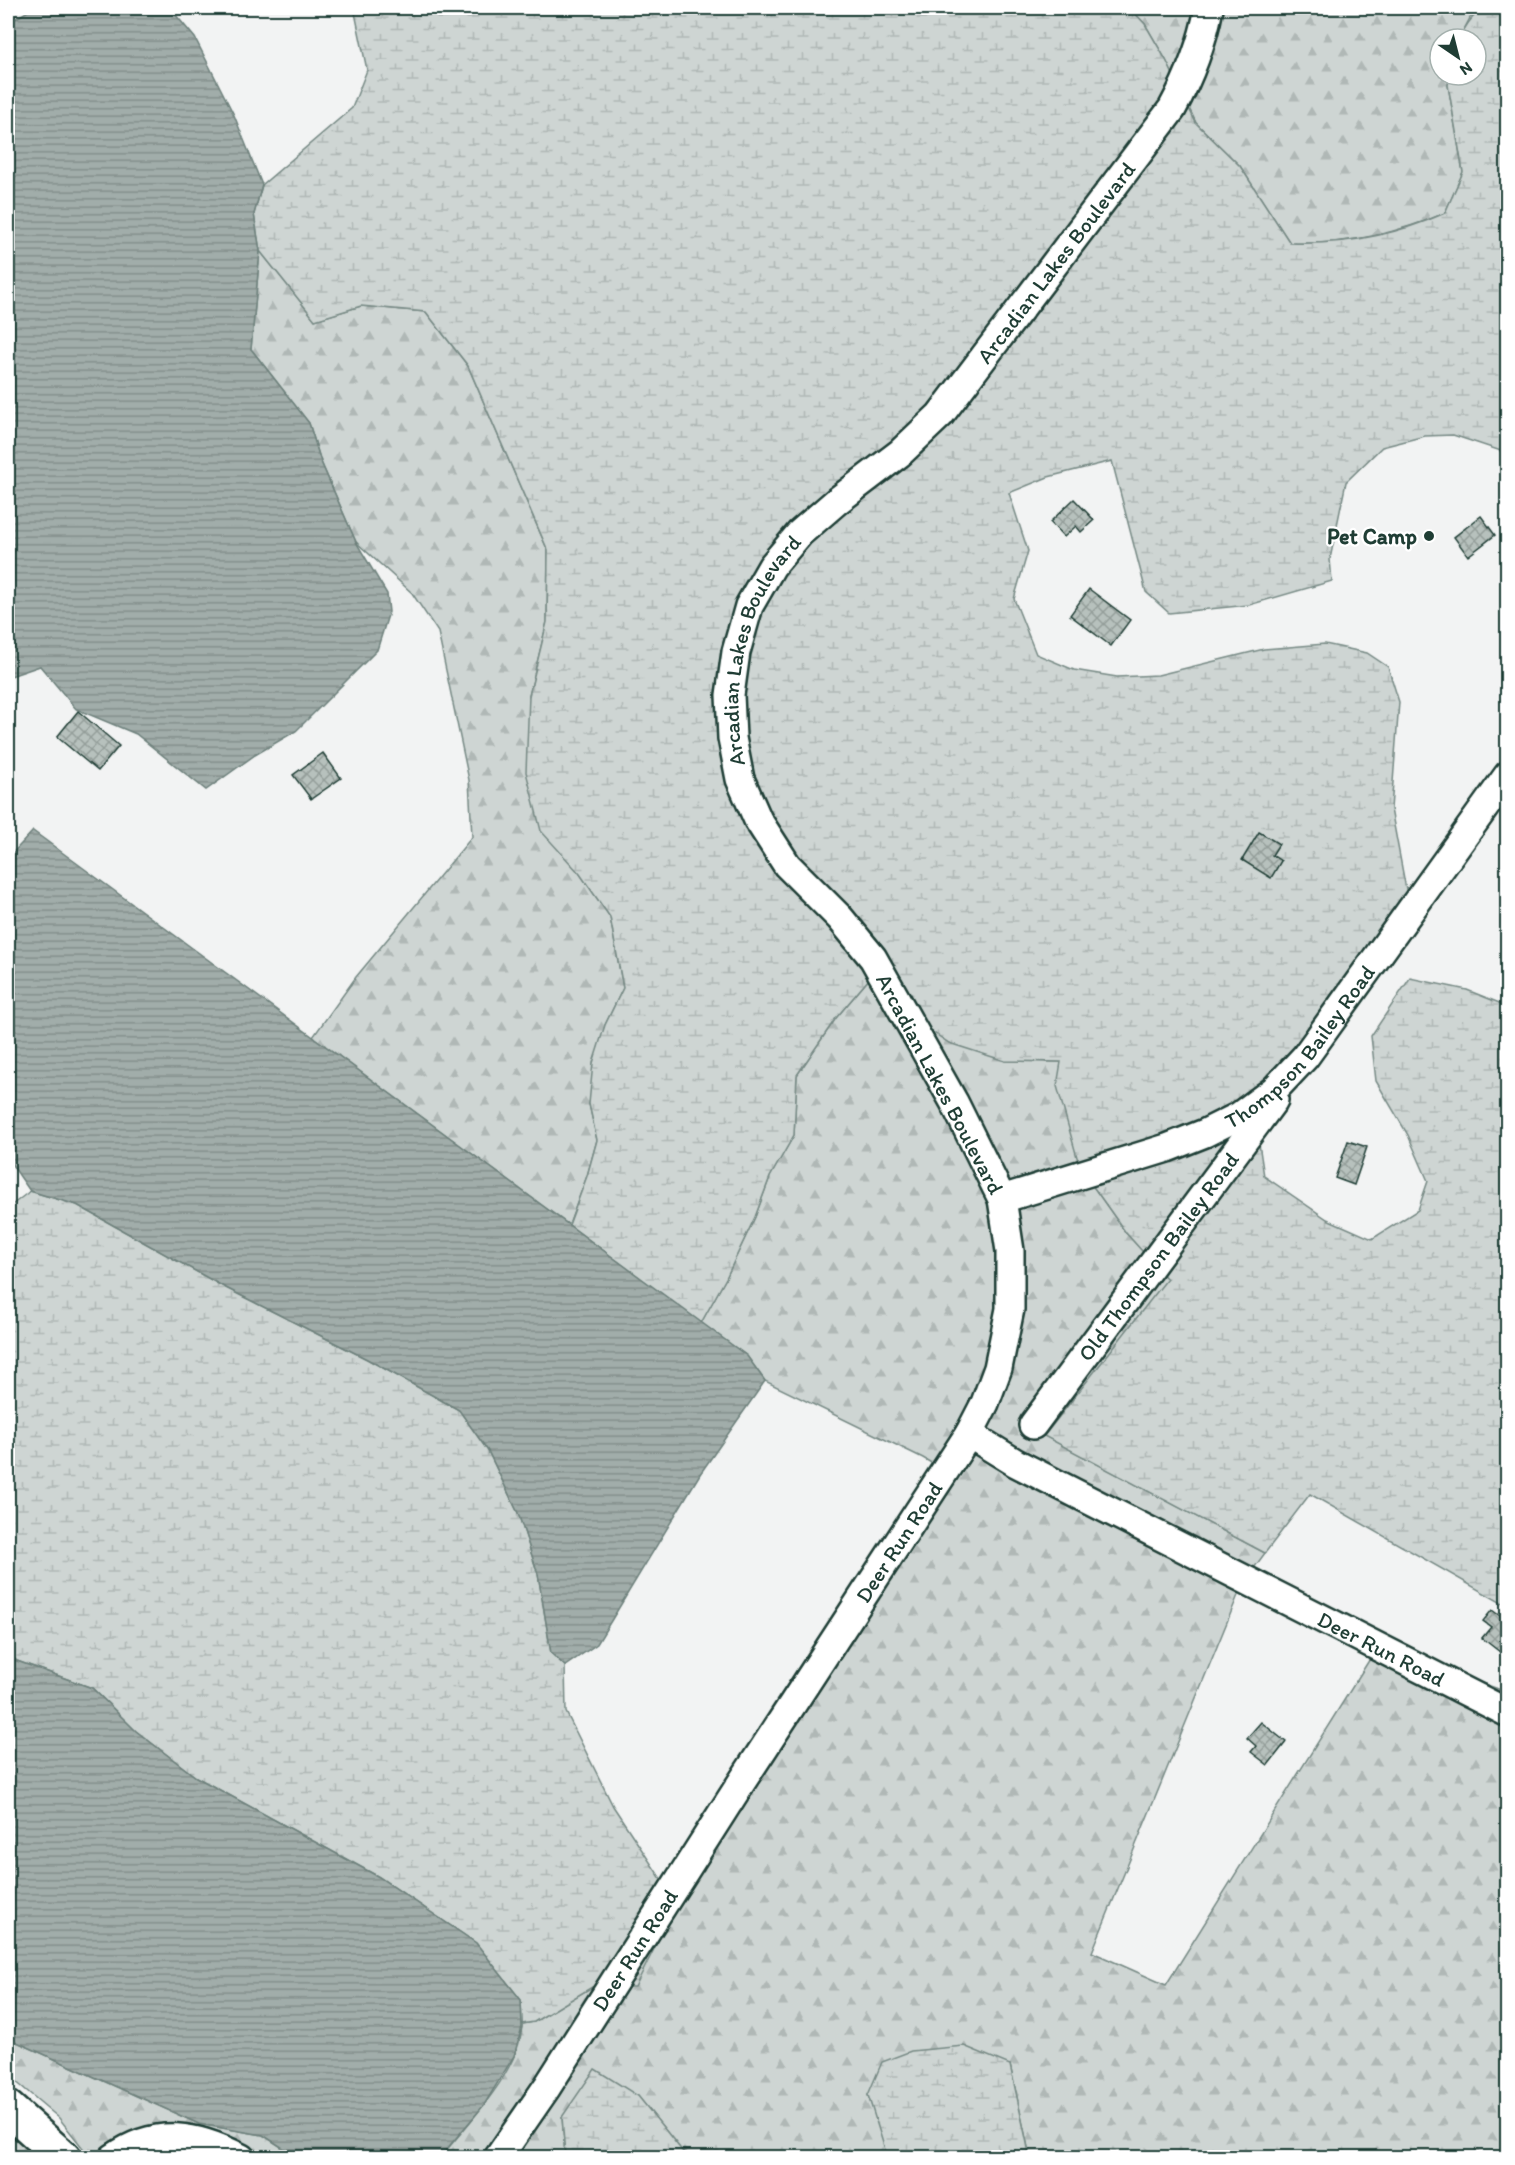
<svg xmlns="http://www.w3.org/2000/svg" width="1515" height="2165" font-family="Itim,sans-serif">
	<defs>
		<pattern id="forest-firs" width="22" height="20" patternUnits="userSpaceOnUse" patternTransform="scale(1.5)"><rect width="22" height="20" fill="#ced5d3"/><path d="M5 1l3.5 6h-7zM16 11l3.5 6h-7z" fill="#b0b8b6"/></pattern>
		<pattern id="wetland-marsh" width="20" height="14" patternUnits="userSpaceOnUse" patternTransform="scale(1.5)"><rect width="20" height="14" fill="#ced5d3"/><path d="M1 5h8M5 5V1M11 12h8M15 12V8" fill="none" stroke="#b0b8b6"/></pattern>
		<pattern id="water-rules" width="6" height="5" patternUnits="userSpaceOnUse" patternTransform="scale(1.5)"><rect width="6" height="5" fill="#a1adaa"/><path d="M0 2.5h6" fill="none" stroke="#838e8b"/></pattern>
		<pattern id="building-cross-hatch" width="8" height="8" patternUnits="userSpaceOnUse" patternTransform="scale(1.5)"><rect width="8" height="8" fill="#b7c1bd"/><path d="M0 0l8 8M0 8l8-8" fill="none" stroke="#949e9a"/></pattern>
	</defs>
	<rect width="100%" height="100%" fill="#f2f3f3"/>
	<filter id="ink" filterUnits="userSpaceOnUse"><feTurbulence type="fractalNoise" baseFrequency=".0167" numOctaves="2"/><feDisplacementMap in="SourceGraphic" scale="12" xChannelSelector="R" yChannelSelector="G"/><feConvolveMatrix kernelMatrix="1 2 1 2 8 2 1 2 1" color-interpolation-filters="sRGB"/></filter>
	<g filter="url(#ink)">
		<!-- forest -->
		<g fill="url(#forest-firs)" stroke="#768984" stroke-width="1.5">
			<path d="M1130,8H1485L1470,18L1459,39H1440V75H1450L1448,85L1463,172L1445,213C1396,234 1343,245 1290,243L1240,166L1196,123L1166,60L1145,24Z"/>
			<path d="M260,251L315,320L361,306L426,312L468,366L548,551L547,622L529,696L580,874L610,917L623,988L605,1025L589,1104L597,1140L587,1176L569,1225L313,1037L356,977L472,837L469,780L438,632L412,593L356,542L321,462L309,423L251,349Z"/>
			<path d="M880,966L1005,1061L1061,1062L1080,1168L1126,1233L1168,1279L1045,1436L1265,1553L1243,1583L1092,1952L1166,1985L1378,1646L1507,1692V2157H1030L1010,2065L868,2095L890,2157H687L638,2096L562,2117L565,2155L563,2157L440,2158C468,2123 521,2070 522,2024L534,2022L592,1987L677,1903L955,1477L923,1458L765,1381L747,1356L701,1323L726,1278L755,1217L770,1177L794,1135L797,1075L836,1018Z"/>
			<path d="M8,2038L199,2124L263,2135L297,2157L201,2158L177,2154L170,2158L90,2157L59,2118L8,2075Z"/>
			<path d="M8,2124L46,2157H8Z"/>
		</g>
		<!-- wetland -->
		<g fill="url(#wetland-marsh)" stroke="#768984" stroke-width="1.5">
			<path d="M354,8H1130L1145,24L1166,60L1196,123L1240,166L1290,243C1343,245 1396,235 1445,213L1463,172L1448,85L1450,75H1476V39H1459C1473,13 1477,8 1507,8V453L1453,435L1425,436L1382,447L1346,482L1330,559L1332,581L1249,605L1169,613L1146,592L1112,461L1048,477L1009,493L1028,551L1014,599L1036,654L1074,670L1117,677L1158,675L1264,649L1325,644L1367,653L1388,667L1399,702L1391,809L1408,900L1258,1137L1264,1176L1327,1219L1372,1239L1418,1210L1428,1181L1408,1135L1376,1081L1371,1036L1410,978L1467,990L1507,1006V1606L1310,1494L1265,1553L1044,1436L1167,1279L1126,1233L1080,1168L1057,1086L1061,1062L1005,1061L949,1043L922,1025L880,966L836,1018L797,1075L794,1135L770,1177L755,1217L726,1278L701,1323L569,1225L587,1176L597,1140L589,1104L593,1063L605,1025L623,988L610,917L580,874L541,831L526,772L529,696L547,622L548,551L468,366L426,312L361,306L315,320L260,251L254,214L262,185L352,108L367,70Z"/>
			<path d="M30,1191L77,1205L224,1287L367,1359L459,1410L488,1451L518,1513L538,1574L551,1653L565,1666L566,1712L613,1806L677,1903L635,1987H592L534,2022L522,2024L521,2000L476,1943L379,1877L196,1777L136,1731L92,1688L17,1661L8,1654V1208Z"/>
			<path d="M964,2046L1010,2065L1030,2157L887,2156L868,2095L882,2062L911,2051Z"/>
			<path d="M595,2069L638,2096L687,2157H563L565,2155L562,2117Z"/>
		</g>
		<!-- water -->
		<g fill="url(#water-rules)" stroke="#6d807b" stroke-width="1.5">
			<path d="M33,8H170L195,38L234,115L262,185L254,214L260,251L251,349L309,423L321,462L356,542L387,594L389,612L377,650L296,731L255,755L206,790L136,734L76,709L40,666L11,676L8,674V23Z"/>
			<path d="M33,831L747,1356L765,1381L700,1474L597,1644L565,1666L551,1653L538,1574L518,1513L488,1451L459,1410L367,1359L224,1287L77,1205L30,1191L8,1159V858Z"/>
			<path d="M8,1654L17,1661L92,1688L136,1731L196,1777L379,1877L476,1943L521,2000L522,2027L514,2056L484,2105L440,2157H297L263,2135L199,2124L8,2038Z"/>
		</g>
		<!-- building -->
		<g fill="url(#building-cross-hatch)" stroke="#1f3d34" stroke-width="1.5">
			<path d="M1074,499L1094,520L1081,532L1076,526L1064,537L1050,522Z"/>
			<path d="M1481,516L1495,535L1468,556L1454,537Z"/>
			<path d="M1089,589L1130,620L1111,646L1070,615Z"/>
			<path d="M78,711L119,746L98,771L57,737Z"/>
			<path d="M323,753L341,778L311,799L293,775Z"/>
			<path d="M1259,832L1279,844L1272,855L1281,861L1271,878L1242,860Z"/>
			<path d="M1348,1141L1367,1147L1354,1185L1335,1178Z"/>
			<path d="M1492,1610L1508,1622V1643L1500,1652L1482,1638L1491,1627L1483,1621Z"/>
			<path d="M1261,1722L1286,1742L1268,1765L1251,1752L1256,1746L1247,1738Z"/>
		</g>
		<g fill="none" stroke-linecap="round" stroke-linejoin="round">
			<!-- minor casing -->
			<g stroke="#1f3d34" stroke-width="32">
				<g id="minor">
					<path id="s1" d="M1002,1199L1167,1148L1205,1133L1239,1116L1274,1090L1305,1057L1508,775"/>
					<path id="s2" d="M1033,1425L1274,1100"/>
					<path id="s3" d="M969,1434L985,1403L998,1368L1010,1309V1251L1002,1199L954,1102L873,958L840,918L787,865L758,820L740,779L732,738L730,695L736,652L749,606L772,566L800,533L837,501L900,453L940,415L1172,109C1190,76 1202,45 1209,8"/>
					<path d="M113,2158C156,2127 197,2135 241,2158"/>
					<path id="s4" d="M498,2158L547,2087L741,1783L969,1434L1016,1463L1508,1713"/>
				</g>
			</g>
			<!-- major casing -->
			<g stroke="#1f3d34" stroke-width="38">
				<path id="major" d="M8,2108L64,2158"/>
			</g>
			<!-- minor -->
			<use href="#minor" stroke="#fff" stroke-width="27"/>
			<!-- major -->
			<use href="#major" stroke="#fff" stroke-width="33"/>
		</g>
	</g>
	<!-- markers -->
	<circle fill="#1f3d34" stroke="#fff" stroke-width="2" cx="1429" cy="536" r="6"/>
	<g text-anchor="middle" dominant-baseline="central" stroke-width="4.5" stroke-linejoin="round" paint-order="stroke">
		<!-- street labels -->
		<g font-size="22" fill="#1f3d34" stroke="#fff">
			<text stroke="none"><textPath href="#s3" startOffset="1382">Arcadian Lakes Boulevard</textPath></text>
			<text stroke="none"><textPath href="#s3" startOffset="878">Arcadian Lakes Boulevard</textPath></text>
			<text stroke="none"><textPath href="#s1" startOffset="344">Thompson Bailey Road</textPath></text>
			<text transform="translate(940 1084) rotate(62)">Arcadian Lakes Boulevard</text>
			<text stroke="none"><textPath href="#s2" startOffset="210">Old Thompson Bailey Road</textPath></text>
			<text stroke="none"><textPath href="#s4" startOffset="735">Deer Run Road</textPath></text>
			<text stroke="none"><textPath href="#s4" startOffset="1329">Deer Run Road</textPath></text>
			<text stroke="none"><textPath href="#s4" startOffset="249">Deer Run Road</textPath></text>
		</g>
		<!-- poi labels -->
		<g font-size="22" font-weight="bold" fill="#1f3d34" stroke="#fff" text-anchor="end">
			<text x="1417" y="536">Pet Camp</text>
		</g>
	</g>
	<!-- margin -->
	<rect width="1515" height="2165" fill="none" stroke="#fff" stroke-width="30"/>
	<rect x="15" y="15" width="1485" height="2135" fill="none" stroke="#1f3d34" stroke-width="2" filter="url(#ink)"/>
	<!-- north arrow -->
	<g transform="translate(1458 57) rotate(145)"><circle r="28" fill="#ffffff" stroke="#a5b1ae" stroke-width="1.5"/>
	<path d="M0-4.5L10 22L0 15L-10 22Z" fill="#1f3d34"/>
	<text y="-9" font-size="16" font-weight="bold" text-anchor="middle" fill="#1f3d34">N</text>
	</g>
</svg>
